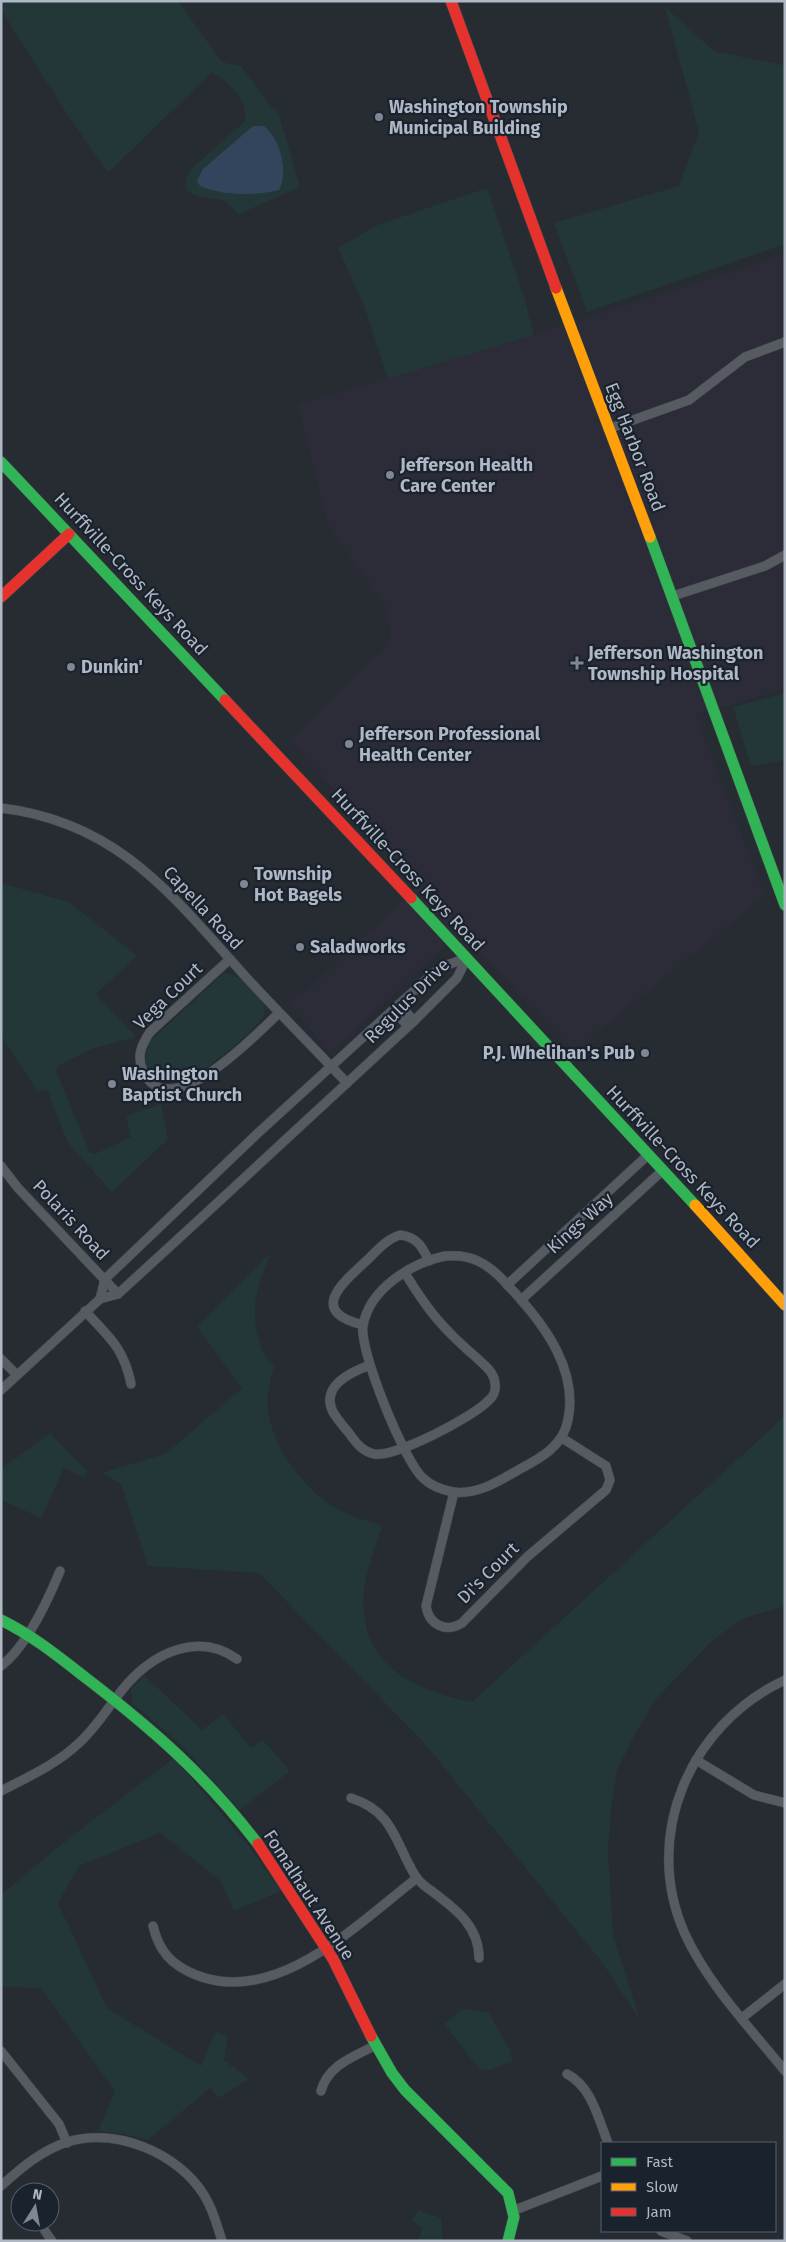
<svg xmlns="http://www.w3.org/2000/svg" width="786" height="2242" font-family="'Fira Sans',sans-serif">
	<rect width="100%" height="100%" fill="#262c32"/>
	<!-- medical -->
	<path fill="#2c2c39" d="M785,255V689L696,715L765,896L574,1051L460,933L330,1053L288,1002L307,990L417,886L290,739L388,645L390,639L387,609L327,524L297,404L422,369Z"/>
	<!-- green -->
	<g fill="#233638">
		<path d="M1,1H178L222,62L241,66L270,105L278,112L300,187L239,214C234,210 230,204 224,201C208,194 173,202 190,170L245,121C248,98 229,83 212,72L108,173L69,117L1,10Z"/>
		<path d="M665,7L714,51L783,65L785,69V244L587,312L554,223L679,186L699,132Z"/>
		<path d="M487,188L524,296L534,335L388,379L364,305L338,248L377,225Z"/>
		<path d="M785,693V760L751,766L733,707Z"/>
		<path d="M1,883L69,902L137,956L96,994L136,1037L91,1049L58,1066L56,1071L90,1153L95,1154L131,1137L126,1116L161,1104L168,1139L112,1192L68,1143L47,1089L38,1092L1,1035Z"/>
		<path d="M224,973C239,971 258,994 265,1006L264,1016C248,1036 174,1107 150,1072C144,1062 145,1053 149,1042Z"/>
		<path d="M271,1252C257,1286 249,1308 260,1344C264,1354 265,1360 274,1366C272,1375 269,1384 268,1393C263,1435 299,1484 332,1506C347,1516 365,1520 382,1525C377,1544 368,1564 365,1584C354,1661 407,1688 472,1702L785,1416V1606L742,1619L713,1640L656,1699L635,1734L617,1770L611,1808L608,1851L613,1935L640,2020L601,1961L425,1744L259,1573L148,1566L121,1484L102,1473L167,1453L242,1388L197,1327Z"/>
		<path d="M50,1433L87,1471L83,1477L64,1468L41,1518L1,1500V1469Z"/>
		<path d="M144,1675L202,1730L223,1714L251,1748L263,1740L290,1771L240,1810L180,1744L132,1703L131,1689Z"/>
		<path d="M174,1758L249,1846L281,1891L234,1911L220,1880L160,1833L79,1866L58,1903L107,2008L201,2066L215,2032L228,2036L224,2060L249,2079L219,2098L210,2088L148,2140L128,2135L98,2131L115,2091L41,1988L1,1987V1895L59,1846Z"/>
		<path d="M463,2009L489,2013L510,2050L512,2061L488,2071L479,2069L444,2024Z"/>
		<path d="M419,2210L441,2218L443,2241L417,2240L423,2229L412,2220Z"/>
	</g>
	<!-- water -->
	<path fill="#33455c" d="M253,126H264C280,138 289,173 279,190C254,196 225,196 200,186L197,181L203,169Z"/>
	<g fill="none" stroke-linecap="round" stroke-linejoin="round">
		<!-- street casing -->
		<g stroke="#42474b" stroke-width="10">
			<g id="street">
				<path d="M608,429L689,400L745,357L785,342"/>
				<path d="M673,596L765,566L785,555"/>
				<path d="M1,808C118,822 172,895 245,976C278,1012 313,1047 347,1083"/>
				<path d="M230,959L150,1032C142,1044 136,1056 143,1071C169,1128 256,1034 279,1013"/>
				<path d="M399,1004L414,1021"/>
				<path d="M393,1010L408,1026"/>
				<path d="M1,1166L18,1188L118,1294"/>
				<path d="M445,1256C456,1255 468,1256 478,1261C493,1268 504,1281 515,1293C546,1327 578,1371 568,1420C563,1446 541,1458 520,1469C499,1481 478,1495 453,1492C443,1490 430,1485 423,1478C404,1461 359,1350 363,1326C369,1289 411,1263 445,1256Z"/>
				<path d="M507,1285L648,1155"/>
				<path d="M100,1299L105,1279L258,1133L429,977L441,967L467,958"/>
				<path d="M521,1300L662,1171"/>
				<path d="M85,1311C109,1337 124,1348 131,1384"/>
				<path d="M363,1325C310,1312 339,1286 364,1263C375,1253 386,1239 400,1235C417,1237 422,1246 429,1261"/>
				<path d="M1,1359L17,1375"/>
				<path d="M370,1365C351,1372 320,1386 333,1412C337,1419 343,1426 349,1433C356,1443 362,1451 374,1454C395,1458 475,1416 489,1400C494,1396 496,1389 495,1383C494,1372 485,1366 478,1359C444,1330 428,1311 405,1273"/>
				<path d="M1,1390L100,1299L118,1294L202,1217L414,1021L457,978L467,958"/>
				<path d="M454,1492L426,1606C429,1625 446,1633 462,1623L527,1557L606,1490L610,1480L606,1466L562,1438"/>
				<path d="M1,1666C26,1647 48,1600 60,1571"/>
				<path d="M785,1680C690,1724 641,1836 685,1934C707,1983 751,2029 785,2071"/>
				<path d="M696,1760L754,1795L785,1803"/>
				<path d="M1,1791C28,1777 57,1764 79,1743C99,1725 111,1702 128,1683C156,1652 199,1632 237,1659"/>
				<path d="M351,1798C395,1812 395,1844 416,1877C421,1884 427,1888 433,1892C457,1910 479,1927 479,1958"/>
				<path d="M153,1926C159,1951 171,1965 196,1975C277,2007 358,1923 417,1878"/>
				<path d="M742,2018L785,1984"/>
				<path d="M1,2051L59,2124L67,2143"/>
				<path d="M567,2074C592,2087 598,2118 608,2143"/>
				<path d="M321,2091C328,2065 353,2057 376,2045"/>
				<path d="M1,2186C22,2167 41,2151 67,2142C116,2127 178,2153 204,2195C213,2209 217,2225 222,2241"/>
				<path d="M515,2210L602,2176"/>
				<path d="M45,2231L52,2241"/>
				<path d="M661,2231L687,2241"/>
			</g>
		</g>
		<!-- fast casing -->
		<g stroke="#42474b" stroke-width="12">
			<g id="fast">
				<path d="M1,462L225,700"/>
				<path d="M650,537L785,905"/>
				<path d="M411,898L695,1205"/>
				<path d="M1,1620C32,1635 59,1657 86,1678C155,1731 205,1775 258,1844"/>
				<path d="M371,2036L392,2073L405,2090L508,2193L514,2217L508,2241"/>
			</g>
		</g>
		<!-- slow casing -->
		<g stroke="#42474b" stroke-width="12">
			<g id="slow">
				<path d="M556,288L650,537"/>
				<path d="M695,1205L785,1305"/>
			</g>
		</g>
		<!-- jam casing -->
		<g stroke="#42474b" stroke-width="12">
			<g id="jam">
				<path d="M451,1L556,288"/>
				<path d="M1,597L69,534"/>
				<path d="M225,700L411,898"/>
				<path d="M258,1844L333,1959L371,2036"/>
			</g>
		</g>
		<!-- street -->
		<use href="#street" stroke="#565a61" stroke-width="9"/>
		<!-- fast -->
		<use href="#fast" stroke="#30b455" stroke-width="11"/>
		<!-- slow -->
		<use href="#slow" stroke="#ff9f0a" stroke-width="11"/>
		<!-- jam -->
		<use href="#jam" stroke="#e5322d" stroke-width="11"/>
	</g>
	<!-- markers -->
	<g fill="#7f8792" stroke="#1a222d" stroke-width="2">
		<circle cx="379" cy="117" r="5"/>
		<circle cx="390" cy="475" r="5"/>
		<path d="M574.5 655.5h5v5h5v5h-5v5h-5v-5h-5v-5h5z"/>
		<circle cx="71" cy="667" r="5"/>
		<circle cx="349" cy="744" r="5"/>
		<circle cx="244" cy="884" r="5"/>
		<circle cx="300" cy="947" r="5"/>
		<circle cx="645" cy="1053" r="5"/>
		<circle cx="112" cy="1084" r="5"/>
	</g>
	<g text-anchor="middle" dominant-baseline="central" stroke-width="4.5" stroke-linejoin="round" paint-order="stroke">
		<!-- poi labels -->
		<g font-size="18" font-weight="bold" fill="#afb8c5" stroke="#1a222d" text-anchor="start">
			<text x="389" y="107">Washington Township<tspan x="389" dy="21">Municipal Building</tspan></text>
			<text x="400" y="465">Jefferson Health<tspan x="400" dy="21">Care Center</tspan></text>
			<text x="588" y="653">Jefferson Washington<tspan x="588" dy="21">Township Hospital</tspan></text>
			<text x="81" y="667">Dunkin'</text>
			<text x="359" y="734">Jefferson Professional<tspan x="359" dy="21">Health Center</tspan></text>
			<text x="254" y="874">Township<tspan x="254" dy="21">Hot Bagels</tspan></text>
			<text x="310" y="947">Saladworks</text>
			<text x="635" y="1053" text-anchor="end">P.J. Whelihan's Pub</text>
			<text x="122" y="1074">Washington<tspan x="122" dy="21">Baptist Church</tspan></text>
		</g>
		<!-- street labels -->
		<g font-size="18" fill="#afb8c5" stroke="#1a222d">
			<text transform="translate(635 447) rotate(69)">Egg Harbor Road</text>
			<text transform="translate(131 574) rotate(47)">Hurffville-Cross Keys Road</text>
			<text transform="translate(408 870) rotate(47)">Hurffville-Cross Keys Road</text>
			<text transform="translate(203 908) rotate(47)">Capella Road</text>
			<text transform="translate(168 996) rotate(-44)">Vega Court</text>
			<text transform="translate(407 1001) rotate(-45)">Regulus Drive</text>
			<text transform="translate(683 1167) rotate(47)">Hurffville-Cross Keys Road</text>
			<text transform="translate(71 1220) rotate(47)">Polaris Road</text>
			<text transform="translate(580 1223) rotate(-42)">Kings Way</text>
			<text transform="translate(488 1573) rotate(-45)">Di's Court</text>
			<text transform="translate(309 1895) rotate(57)">Fomalhaut Avenue</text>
		</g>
	</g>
	<!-- border -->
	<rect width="786" height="2242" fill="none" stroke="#afb8c5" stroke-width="5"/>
	<!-- legend -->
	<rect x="601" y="2142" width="175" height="90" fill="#1a222d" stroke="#565e6a"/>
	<rect x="611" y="2158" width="25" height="8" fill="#30b455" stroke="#565e6a"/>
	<text x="646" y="2167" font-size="15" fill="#afb8c5">Fast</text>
	<rect x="611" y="2183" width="25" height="8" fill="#ff9f0a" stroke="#565e6a"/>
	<text x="646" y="2192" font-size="15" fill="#afb8c5">Slow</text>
	<rect x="611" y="2208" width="25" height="8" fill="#e5322d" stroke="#565e6a"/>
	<text x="646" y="2217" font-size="15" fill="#afb8c5">Jam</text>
	<!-- north arrow -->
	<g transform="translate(35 2207) rotate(11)"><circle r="24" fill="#1a222d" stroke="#565e6a"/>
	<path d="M0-4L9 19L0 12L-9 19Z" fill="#7f8792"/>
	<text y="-8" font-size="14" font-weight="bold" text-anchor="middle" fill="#afb8c5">N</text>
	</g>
</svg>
